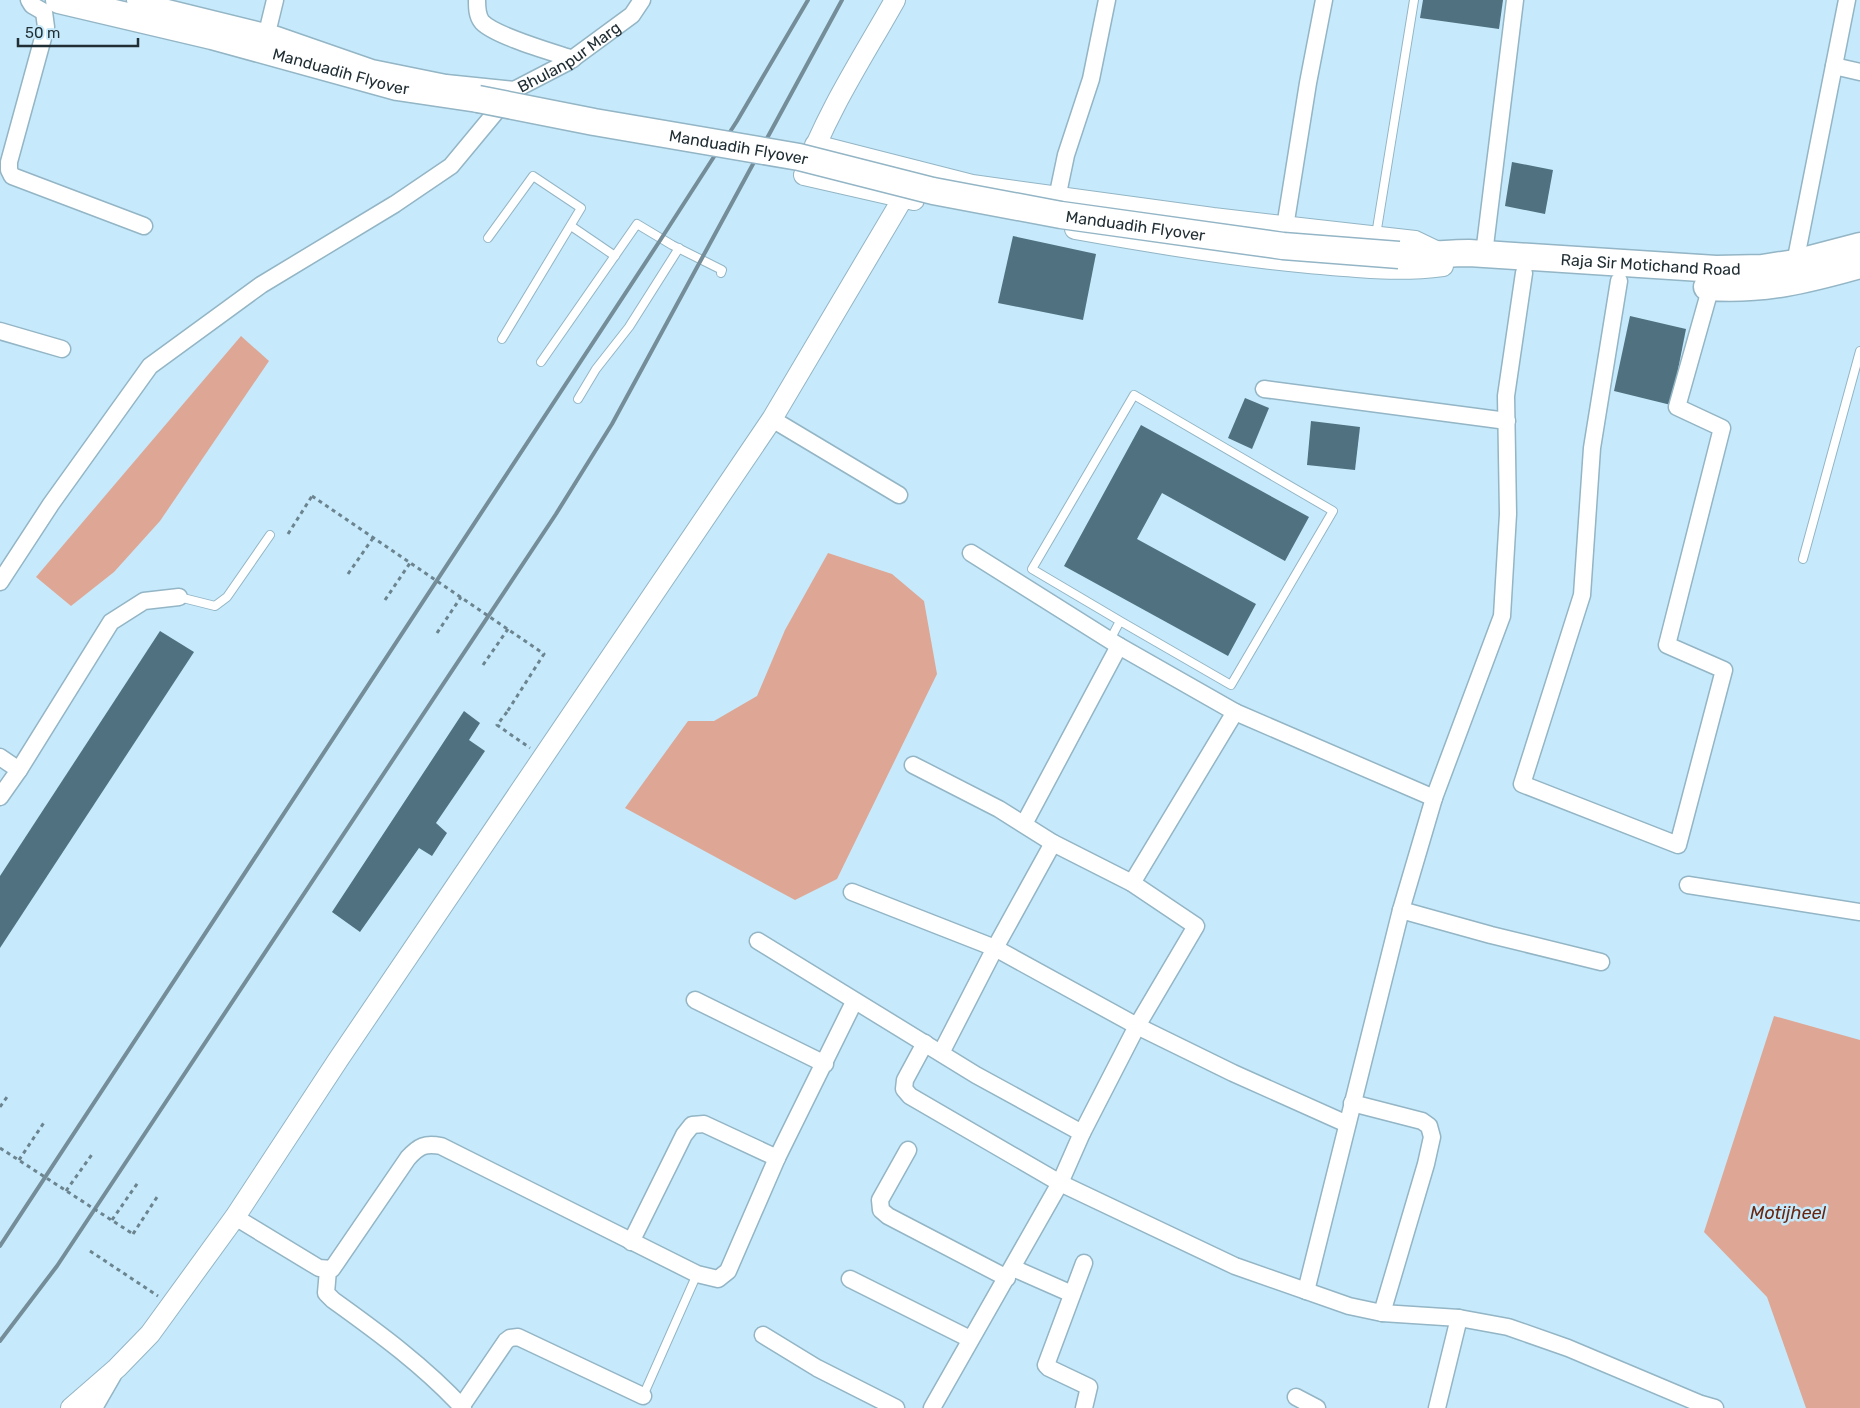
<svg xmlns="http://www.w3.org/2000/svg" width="1860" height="1408" font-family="Rubik,sans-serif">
	<rect width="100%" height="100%" fill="#c6eafb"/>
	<!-- water -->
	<g fill="#dea695">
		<path d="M241,336L269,361L160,521L114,572L71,606L36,577Z"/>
		<path d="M828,553L892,574L924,601L937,674L837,879L795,900L625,808L688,721H714L757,696L785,630Z"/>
		<path d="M1774,1016L1860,1040V1408H1806L1767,1297L1704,1232Z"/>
	</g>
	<!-- building -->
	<g fill="#50717f">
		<path d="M1423,0H1503L1499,29L1420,18Z"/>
		<path d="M1512,162L1553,170L1545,214L1505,206Z"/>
		<path d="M1013,236L1096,254L1083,320L998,303Z"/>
		<path d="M1630,316L1686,329L1671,405L1614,391Z"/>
		<path d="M1245,398L1269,408L1252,449L1228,438Z"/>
		<path d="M1311,421L1360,427L1355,470L1307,465Z"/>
		<path d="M1141,425L1309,517L1285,561L1162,493L1137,539L1256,604L1228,656L1064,566Z"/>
		<path d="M160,631L194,652L0,948V876Z"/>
		<path d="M464,711L480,723L469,740L485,751L436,823L447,833L432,856L419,848L360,932L332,912Z"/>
	</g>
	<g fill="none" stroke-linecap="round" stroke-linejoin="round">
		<!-- service casing -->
		<g stroke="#93b5c5" stroke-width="10">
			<g id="service">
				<path d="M571,226L615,256"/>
				<path d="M1376,235L1414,0"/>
				<path d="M488,238L533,176L581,208L502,339"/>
				<path d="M541,362L637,224L672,245L722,270L721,273"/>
				<path d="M578,399L596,369L629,327L679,248"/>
				<path d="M1803,559L1860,351"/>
				<path d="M179,597L215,606L227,597L270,535"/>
				<path d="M1110,640L1120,621L1032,569L1134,395L1333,511L1231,685L1120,621"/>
				<path d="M643,1396L697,1274"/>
			</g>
		</g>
		<!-- minor casing -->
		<g stroke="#93b5c5" stroke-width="19">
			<g id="minor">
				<path d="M29,0L32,5L44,12L46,27L9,162V170L12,176L144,226"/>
				<path id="s1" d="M135,0L277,35L372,68L446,83L514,90L568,62L632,15L642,0"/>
				<path d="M477,0C477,8 477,16 482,22C495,36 552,52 573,59"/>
				<path d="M267,33L275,0"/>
				<path d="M1834,66L1860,72"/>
				<path d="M1057,198L1066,155L1091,79L1107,0"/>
				<path d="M1285,227L1308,83L1324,0"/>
				<path d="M1484,254L1515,0"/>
				<path d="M1795,263L1847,0"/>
				<path d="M1619,281L1592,448L1582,595L1522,784L1678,845L1724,670L1667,645L1722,428L1677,407L1713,279"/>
				<path d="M0,331L62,349"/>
				<path d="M1264,389L1507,421"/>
				<path d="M772,419L899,495"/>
				<path d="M971,553L1119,646L1235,712L1132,883"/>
				<path d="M0,582L51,504L150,366L261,285L395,204L451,166L514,90"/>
				<path d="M1235,712L1434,798"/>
				<path d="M0,757L19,770L0,797"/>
				<path d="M913,765L999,809L1053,843L1132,883L1196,926L1137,1026L1082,1133L1060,1183L932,1408"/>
				<path d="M19,770L111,622L144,601L179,597"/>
				<path d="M1024,824L1119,646"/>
				<path d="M1688,885L1860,912"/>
				<path d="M852,892L995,948L1137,1026L1233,1073L1347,1124"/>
				<path d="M1401,910L1491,935L1601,962"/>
				<path d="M758,941L976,1075L1082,1133"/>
				<path d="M695,1000L825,1064"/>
				<path d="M925,1043L905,1080L904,1089L910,1096L1060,1183L1235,1266L1349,1306L1382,1313L1459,1318L1508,1327L1568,1348L1701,1404L1715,1408"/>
				<path d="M941,1053L995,948L1053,843"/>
				<path d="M1352,1103L1422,1121L1429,1126L1432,1137L1426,1164L1382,1313"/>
				<path d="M908,1150L880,1200L881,1210L888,1216L1007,1278"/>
				<path d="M235,1217L319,1268L332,1269L408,1158C419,1146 425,1143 441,1146L697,1274L718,1279L728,1271L777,1158L854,1002"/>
				<path d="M631,1242L684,1135L692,1125L704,1124L777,1158"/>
				<path d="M1013,1268L1072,1294"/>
				<path d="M328,1270L326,1293L333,1300C379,1333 424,1366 463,1408"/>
				<path d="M850,1279L970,1339"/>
				<path d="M1306,1291L1401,910L1434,798L1502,616L1508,514L1506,396L1524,273"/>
				<path d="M763,1335L817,1368L896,1408"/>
				<path d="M1296,1397L1317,1408"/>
				<path d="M461,1407L506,1341L510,1338L518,1337L643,1396"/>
				<path d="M94,1408L113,1375"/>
				<path d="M1084,1408L1089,1387L1049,1368L1046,1365L1084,1263"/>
				<path d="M1437,1408L1459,1318"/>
			</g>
		</g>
		<!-- tertiary casing -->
		<g stroke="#93b5c5" stroke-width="22">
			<g id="tertiary">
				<path d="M895,0C863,57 826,113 804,175L914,200"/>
				<path d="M815,145L972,185L1213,218L1415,241L1440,253"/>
				<path d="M1075,229C1153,243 1231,256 1309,263C1354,267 1398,272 1443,266"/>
				<path d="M71,1408L117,1368L150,1334L235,1217L338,1060L772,419L903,198L916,171"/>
			</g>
		</g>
		<!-- primary casing -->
		<g stroke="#93b5c5" stroke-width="29">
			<g id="primary">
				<path id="s2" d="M59,0L212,36L397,87L478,99"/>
				<path id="s3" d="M1399,255C1423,257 1445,253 1469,253L1716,269L1762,268L1795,263L1860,246"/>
				<path d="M1707,287C1763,291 1807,280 1860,265"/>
			</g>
		</g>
		<!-- path -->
		<g stroke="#6c848f" stroke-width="3" stroke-dasharray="4 4" stroke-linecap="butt">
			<path d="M288,534L312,496"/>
			<path d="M348,574L373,538"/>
			<path d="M385,600L410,563"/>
			<path d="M437,633L461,597"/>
			<path d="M483,665L508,629"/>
			<path d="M507,712L497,725L530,748"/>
			<path d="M0,1107L7,1097"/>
			<path d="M19,1160L45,1121"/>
			<path d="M66,1191L93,1153"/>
			<path d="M112,1220L139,1181"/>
			<path d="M133,1234L159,1194"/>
			<path d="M90,1251L158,1296"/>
		</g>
		<!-- service -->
		<use href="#service" stroke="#fff" stroke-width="8"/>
		<!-- minor -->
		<use href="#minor" stroke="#fff" stroke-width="16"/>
		<!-- tertiary -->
		<use href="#tertiary" stroke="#fff" stroke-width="20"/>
		<!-- primary -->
		<use href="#primary" stroke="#fff" stroke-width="26"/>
		<!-- rail -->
		<g stroke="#748d99" stroke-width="4">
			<path d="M0,1246L661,239L737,121L808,0"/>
			<path d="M0,1341L57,1266L556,514L612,424L842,0"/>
		</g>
		<!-- primary-bridge casing -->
		<g stroke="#93b5c5" stroke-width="29" stroke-linecap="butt">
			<g id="primary-bridge">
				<path id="s4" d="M478,99L594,122L799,157L933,191L1061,215L1283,246L1399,255"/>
			</g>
		</g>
		<!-- path-bridge -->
		<g stroke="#6c848f" stroke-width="3" stroke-dasharray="4 4" stroke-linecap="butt">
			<path d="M312,496L544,654L507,712"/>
			<path d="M0,1148L133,1234"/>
		</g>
		<!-- primary-bridge -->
		<use href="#primary-bridge" stroke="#fff" stroke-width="26"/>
	</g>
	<g text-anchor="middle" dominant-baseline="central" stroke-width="5" stroke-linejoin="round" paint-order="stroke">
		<!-- street labels -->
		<g font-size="16" fill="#212f35" stroke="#c6eafb">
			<text stroke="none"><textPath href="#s1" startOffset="455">Bhulanpur Marg</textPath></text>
			<text stroke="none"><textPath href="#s2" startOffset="291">Manduadih Flyover</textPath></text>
			<text stroke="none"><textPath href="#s4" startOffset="265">Manduadih Flyover</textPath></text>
			<text stroke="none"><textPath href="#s4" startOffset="670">Manduadih Flyover</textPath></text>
			<text stroke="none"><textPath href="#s3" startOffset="252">Raja Sir Motichand Road</textPath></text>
		</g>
		<!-- water labels -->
		<g font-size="18" font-style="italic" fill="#692610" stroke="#c6eafb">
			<text x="1788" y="1213">Motijheel</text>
		</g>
	</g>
	<!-- scale -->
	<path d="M18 38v8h120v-8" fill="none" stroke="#212f35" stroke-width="2.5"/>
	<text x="25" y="38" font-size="15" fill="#212f35" stroke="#c6eafb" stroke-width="4" paint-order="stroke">50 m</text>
</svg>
